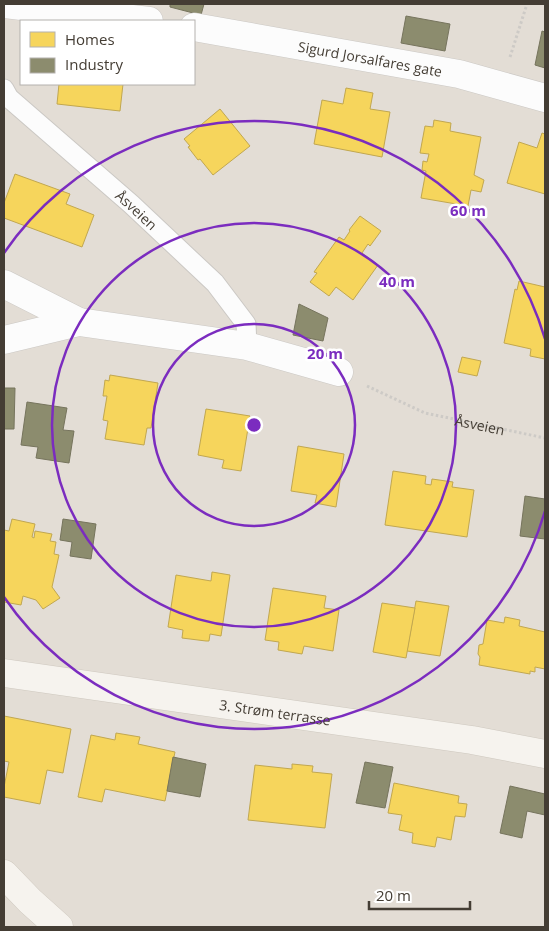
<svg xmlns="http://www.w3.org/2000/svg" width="549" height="931" font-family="'Open Sans',sans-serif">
	<rect width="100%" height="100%" fill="#eeece8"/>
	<!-- residential -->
	<path fill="#e3ddd5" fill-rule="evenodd" d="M4,4H545V927H4ZM21,21H194V84H21Z"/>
	<!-- homes -->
	<g fill="#f6d55c" stroke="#c1a750">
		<path d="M59,84H123L120,111L57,104Z"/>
		<path d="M346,88L373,93L370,109L390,112L382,157L314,144L322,100L343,104Z"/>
		<path d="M220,109L250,146L213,175L200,159L198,160L188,147L190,146L184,139Z"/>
		<path d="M434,120L451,123L450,131L481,137L474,175L484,180L481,192L471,190L468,206L421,198L426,171L422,170L423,161L427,162L429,154L420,153L425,126L433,127Z"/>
		<path d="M542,133L545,134V194L507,183L519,142L537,148Z"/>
		<path d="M15,174L70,194L66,204L94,215L82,247L4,218V203Z"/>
		<path d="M360,216L381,231L370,246L368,244L362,253L378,265L353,300L336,287L329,296L310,282L317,273L314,272L339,237L344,240L350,231L349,230Z"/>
		<path d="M519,281L545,287V359L530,356L531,349L504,343L515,289L517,290Z"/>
		<path d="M462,357L481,361L477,376L458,372Z"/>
		<path d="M110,375L158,383L151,428H147L144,445L105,439L108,421L103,420L107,396H103L105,380L109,381Z"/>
		<path d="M206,409L250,416L241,471L222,468L224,460L198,455Z"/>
		<path d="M298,446L344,454L336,507L315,503L317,495L291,491Z"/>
		<path d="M393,471L426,476L425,484L431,485L432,479L453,482L452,487L474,490L467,537L385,525Z"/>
		<path d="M12,519L35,524L32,537L34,538L35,531L52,534L50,541L56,542L54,554L59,555L52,587L60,598L43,609L36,600L23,596L21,605L4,602V530L9,531Z"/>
		<path d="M212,572L230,575L221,636L210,634L209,641H206L182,638L183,630L168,627L176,575L211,581Z"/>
		<path d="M273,588L326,596L324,608L339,610L333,651L304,646L302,654L278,650L279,642L265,640Z"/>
		<path d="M416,601L449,606L440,656L407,651Z"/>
		<path d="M382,603L415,608L406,658L373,652Z"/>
		<path d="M505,617L520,620L519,626L545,632V669L535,667V672L530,671V674L479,665L480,657L478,654L479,645L483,644L487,620L504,623Z"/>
		<path d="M4,716L71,729L63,773L47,770L40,804L4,797V787L9,762L4,761Z"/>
		<path d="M116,733L140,737L138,744L175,752L165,801L105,789L102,802L78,797L91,735L115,740Z"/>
		<path d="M292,764L313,766L312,772L332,774L325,828L248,820L255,765L292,769Z"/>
		<path d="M394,783L459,796L458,803L467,804L465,817L455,816L451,840L437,837L435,847L412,843L413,833L399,830L402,815L388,813Z"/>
	</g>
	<!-- industry -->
	<g fill="#8c8c6e" stroke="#76745d">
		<path d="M170,4H204L201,15L170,7Z"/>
		<path d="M406,16L450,24L445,51L401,43Z"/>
		<path d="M542,31L545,32V68L535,65Z"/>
		<path d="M299,304L328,318L323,341L293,335Z"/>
		<path d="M4,388H15L14,429H4Z"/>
		<path d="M27,402L67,408L63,430L74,431L69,463L36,458L38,447L21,445Z"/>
		<path d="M525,496L545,499V539L520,536Z"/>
		<path d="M63,519L96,524L91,559L70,556L72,542L60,540Z"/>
		<path d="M173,757L206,764L200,797L167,791Z"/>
		<path d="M365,762L393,767L385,808L356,803Z"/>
		<path d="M510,786L545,794V815L527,811L522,838L500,833Z"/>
	</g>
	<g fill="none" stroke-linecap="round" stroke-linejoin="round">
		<!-- lane casing -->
		<g stroke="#cbc8c4" stroke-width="21">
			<g id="lane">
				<path id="s2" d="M4,89L9,98L131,204L215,283L246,324L247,346"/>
			</g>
		</g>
		<!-- street casing -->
		<g stroke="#cbc8c4" stroke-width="29">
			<g id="street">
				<path d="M5,4L149,21"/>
				<path id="s3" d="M194,27L459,74L545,98"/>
				<path d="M4,284L79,322"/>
				<path d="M4,340L79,322L247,346L339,372"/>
			</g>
		</g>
		<!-- secondary casing -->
		<g stroke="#cec8bf" stroke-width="29">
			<g id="secondary">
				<path id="s4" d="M4,673L472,740L545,754"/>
				<path d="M4,874L30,901L59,927"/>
			</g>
		</g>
		<!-- path -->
		<g stroke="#cdcac6" stroke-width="3" stroke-dasharray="2.5 2.5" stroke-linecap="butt">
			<path d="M510,57L527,4"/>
			<path id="s1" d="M367,386L425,413L545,438"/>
		</g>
		<!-- lane -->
		<use href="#lane" stroke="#fcfcfc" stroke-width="19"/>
		<!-- street -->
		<use href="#street" stroke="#fcfcfc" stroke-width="28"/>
		<!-- secondary -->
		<use href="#secondary" stroke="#f6f3ee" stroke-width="28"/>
	</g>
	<!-- distance rings -->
	<g fill="none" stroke="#7b2cbf" stroke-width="2.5">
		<circle cx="254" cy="425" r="101"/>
		<circle cx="254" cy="425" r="202"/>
		<path d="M545 511A303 303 0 0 1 4 597M4 253A303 303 0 0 1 545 339"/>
	</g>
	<g text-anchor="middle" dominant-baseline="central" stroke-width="5" stroke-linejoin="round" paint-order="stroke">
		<!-- street labels -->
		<g font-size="14" fill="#443d34" stroke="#fff">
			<text stroke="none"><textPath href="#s3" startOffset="179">Sigurd Jorsalfares gate</textPath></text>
			<text stroke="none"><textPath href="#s2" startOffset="180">Åsveien</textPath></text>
			<text stroke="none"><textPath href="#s1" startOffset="120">Åsveien</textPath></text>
			<text stroke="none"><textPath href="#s4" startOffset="274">3. Strøm terrasse</textPath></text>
		</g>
	</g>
	<circle cx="254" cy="425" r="8" fill="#7b2cbf" stroke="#fff" stroke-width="2.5"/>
	<g font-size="15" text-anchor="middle" font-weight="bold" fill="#7b2cbf" stroke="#fff" stroke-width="5" stroke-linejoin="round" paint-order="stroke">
		<text x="468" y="216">60 m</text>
		<text x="397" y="287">40 m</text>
		<text x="325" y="359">20 m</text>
	</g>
	<!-- border -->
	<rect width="549" height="931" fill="none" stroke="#443d34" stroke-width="10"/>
	<!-- legend -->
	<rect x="20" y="20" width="175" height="65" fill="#ffffff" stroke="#b4b1ae"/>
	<rect x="30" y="32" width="25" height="15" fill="#f6d55c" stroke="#b4b1ae"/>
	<text x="65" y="45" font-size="15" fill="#443d34">Homes</text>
	<rect x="30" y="58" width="25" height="15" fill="#8c8c6e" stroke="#b4b1ae"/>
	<text x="65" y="70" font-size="15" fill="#443d34">Industry</text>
	<!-- scale -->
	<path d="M369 901v8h101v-8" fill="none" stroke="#443d34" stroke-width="2.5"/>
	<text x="376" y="901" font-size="15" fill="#443d34" stroke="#ffffff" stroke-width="4" paint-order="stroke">20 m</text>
</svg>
